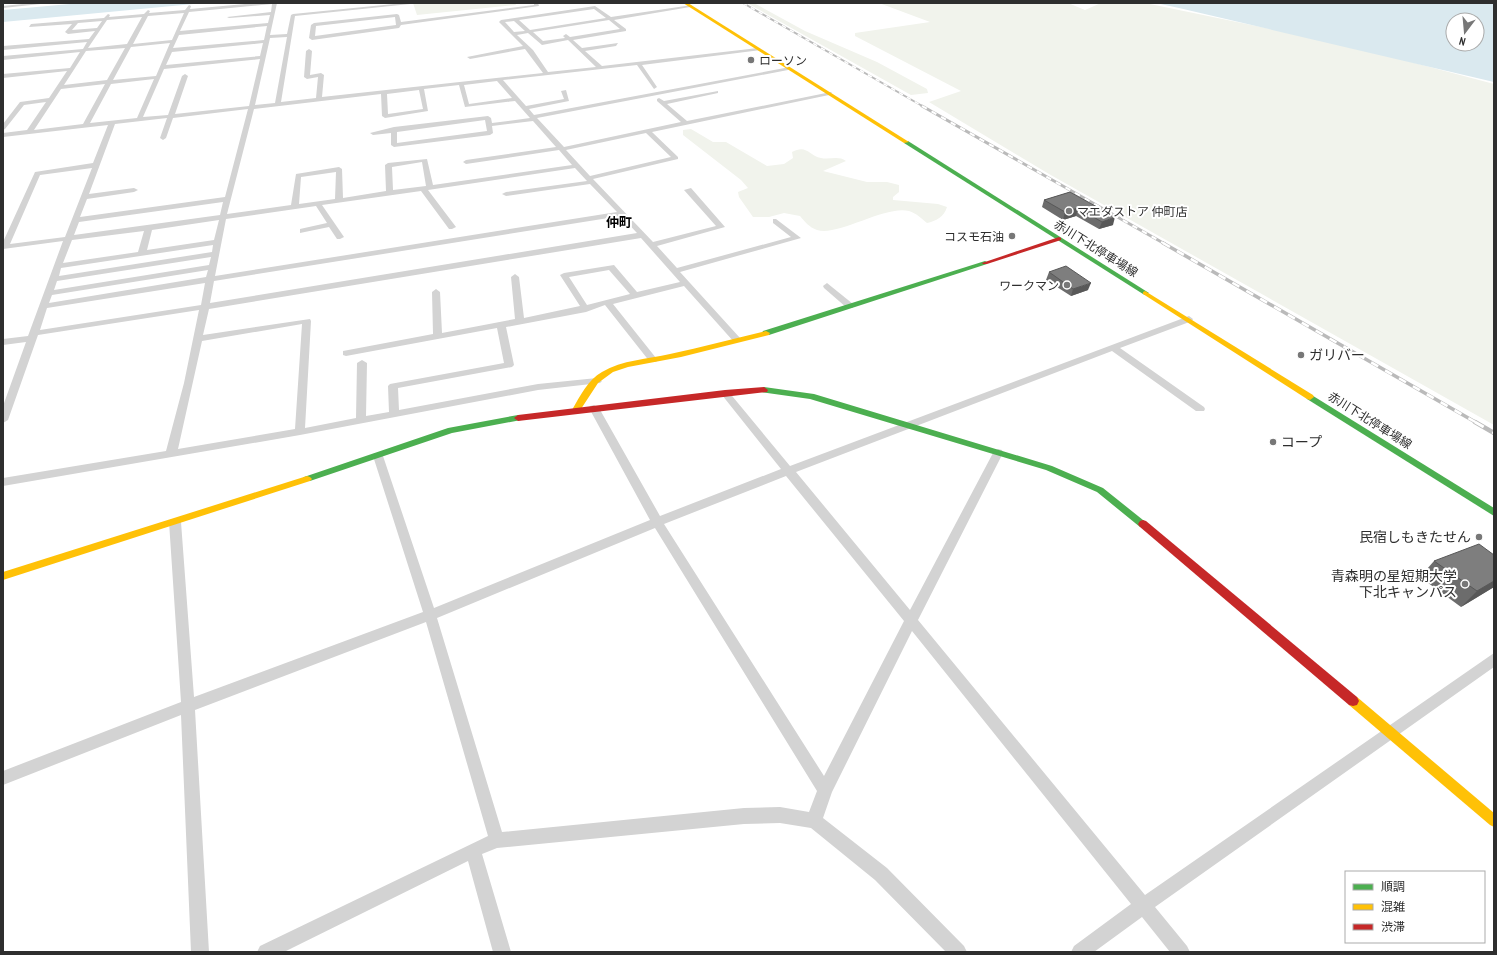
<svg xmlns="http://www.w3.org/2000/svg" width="1497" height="955" font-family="'PT Sans Narrow','Noto Sans JP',sans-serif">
	<rect width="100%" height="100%" fill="#fff"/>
	<!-- green -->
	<g fill="#f1f3ec">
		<path d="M413,3H515L516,5L417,15Z"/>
		<path d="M747,3H754L805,31L877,62L927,89L928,93L911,95Z"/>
		<path d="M879,3H1068L1085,10L1101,3H1145L1343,44L1494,84V425L1049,174L929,102L961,91L855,36V33L930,22Z"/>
		<path d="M691,129L713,142H726L767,166L784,164L793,158L792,152C807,144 809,156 821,158C830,160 838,155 846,161L823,171L867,182H887L899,185V192L893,197V200L938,204L947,207C944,217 936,221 927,223C922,219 916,213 909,211C885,205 837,237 817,230C809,227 805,222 800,216L784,213L769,217H753L739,197L738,192L748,188L741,180L683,135V130Z"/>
	</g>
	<!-- water -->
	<g fill="#dae9ef" fill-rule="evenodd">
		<path d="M81,3H204L3,22V10Z"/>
		<path d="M1156,3H1494V82L1179,8ZM1453,20H1477V44H1453Z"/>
	</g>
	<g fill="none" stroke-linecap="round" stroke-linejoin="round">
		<!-- street -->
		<g fill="#d3d3d3" fill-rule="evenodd">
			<path d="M32,3H50L3,8V6Z"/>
			<path d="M257,3H277L270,35L287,34L291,15L293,14L404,3L410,4L295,16L281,102L316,98L318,77L307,79L304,77L306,51L309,49L312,51L310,75L321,73L324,75L322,97L543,73L525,49L470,59L467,57L523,46L499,22L501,20L595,6L611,17L692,5L690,7L614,20L626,29V31L573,40L582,48L618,43L616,46L585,51L602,66L758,48L761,50L642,65L657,87L654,89L637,65L503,80L526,106L564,99L561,91L566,90L569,101L529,109L534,115L790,67L788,70L537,118L564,147L681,122L657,101V99L659,98L664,101L718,91V93L667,104L687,121L831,92L832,93L829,95L652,132L678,157V159L593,179L653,242L716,226L684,190L691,188L725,227L657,246L677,268L791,237L773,223V219H776L801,238L680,272L740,338V342H734L684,286L613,304L656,358L658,360L656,362H650L605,305L586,312L506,327L514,365L512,367L398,388L399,410L538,384L597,378L602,381L600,383L538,390L300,435L3,486V478L166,451L184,383L199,310L38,335L8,420L3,423V406L26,342L3,345V339L28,336L63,241L3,249V242L35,172L93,163L108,125L3,137V133L27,130L46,102L24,105L5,129L3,130V124L20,102L49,98L67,71L3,78V74L70,68L80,52L3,60V56L83,49L87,42L3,50V46L89,39L95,31L68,34L65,32L72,24L29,27L31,24L104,18L108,14L110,15L109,17L144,14L148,10L150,11L149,13L185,10L189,5L191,6L190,9ZM272,4L271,12L227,17L229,18L270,15L268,23L180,31L189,12ZM594,9L606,18L530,30L519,20ZM184,13L172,40L133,44L148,16ZM142,17L127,44L88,48L107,20ZM609,20L620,29L570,37L566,34L563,36L565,38L543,41L533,32ZM102,21L97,28L72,30L78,23ZM514,21L525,31L514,32L505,22ZM267,26L264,40L173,48L179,35ZM528,33L542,45L568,40L596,67L548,72L533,50L517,35ZM287,37L275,103L255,105L270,38ZM170,43L156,76L113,80L131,47ZM263,43L260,56L166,65L172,52ZM125,48L107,80L64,85L86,51ZM260,59L249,106L175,114L188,76L185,74L182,76L168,115L143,117L164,69ZM154,79L137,118L90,123L111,84ZM497,81L512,98L469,104L464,85ZM105,84L83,124L34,130L61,89ZM459,85L465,107L515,101L530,118L492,123L491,118L488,116L394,127L370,133L373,135L391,133V145L394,147L490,135L493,133L492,126L533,121L556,147L466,160L463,162L466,164L559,150L572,165L433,185L427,159L388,163L385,165L386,191L343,198L342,169L339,167L296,174L291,205L227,214L254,109L381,94L382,116L385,118L428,111L424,89ZM419,90L423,109L388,114L387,94ZM248,109L225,197L80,217L87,199L134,192L138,190L134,188L89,194L115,124L167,118L160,138L163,140L166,138L173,118ZM485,120L487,131L397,143V132ZM646,133L671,157L590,176L566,150ZM422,162L426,186L393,190L392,167ZM92,168L65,237L10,244L40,175ZM575,168L587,181L506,192L502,194L506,196L590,184L617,212L215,276L226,219L316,206L327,223L300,229V233L329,227L337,239H340L344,237L322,205L421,191L449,229H452L456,227L428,190ZM336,172L335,199L299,204L301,177ZM223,202L220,215L74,235L79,222ZM621,216L637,233L210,303L214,281ZM219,220L214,240L147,250L152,230ZM144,231L138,252L63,263L72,240ZM641,238L680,282L637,292L614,265L564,273L560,275L580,306L524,318L519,277L515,274L511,277L515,319L442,333L440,292L436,289L432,292L433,334L343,351V355L346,356L497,328L504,363L390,384L388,386L389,412L366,416L367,363L362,360L357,363L356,418L305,428L311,321L310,319L203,335L209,309ZM213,245L212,252L59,276L61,268ZM211,257L209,265L54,290L57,281ZM208,270L206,277L49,303L52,295ZM609,270L630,294L587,305L569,277ZM205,283L201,305L40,330L47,308ZM302,324L295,429L178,449L202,341Z"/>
			<path d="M534,3H538L539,6L401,25L399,28L312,40L309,38L311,25L314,23L397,14L399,15L401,22L534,5ZM395,17L396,25L315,36L316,26Z"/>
			<path d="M827,283L853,304V308H847L824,288L823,286Z"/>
			<path d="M1189,316L1193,319L1192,321L1120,348L1204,407L1205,409L1204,411H1196L1112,351L796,472L910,610L993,453L998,449L1002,450L1003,453L918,620L1145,895L1494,653V667L1155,907L1187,946L1190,952H1170L1142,917L1094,952H1071L1074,946L1131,904L912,631L832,792L823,818L887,868L964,946L967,952H946L875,880L811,828L780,823L744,824L497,848L482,854L511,952H493L468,861L284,952H257L260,946L488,836L426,622L195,710L209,952H191L181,715L3,785V771L181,702L169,522L171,519H179L181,522L194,697L423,612L373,456L374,453H382L383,456L434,608L650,520L589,408L590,406L594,405L599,408L660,516L781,469L722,395L720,393L722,391H728L790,466ZM786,476L904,621L824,776L664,524ZM655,528L817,791L809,812L780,807L744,808L502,832L437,618Z"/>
		</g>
		<!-- fast -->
		<g fill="#4caf50" fill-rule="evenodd">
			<path d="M904,141H908L1149,293L1145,295L1143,294L904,143Z"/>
			<path d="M985,261L987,262V264L769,335H766L762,333L763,331Z"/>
			<path d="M764,387L814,394L1052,466L1103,488L1148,524L1146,527H1140L1097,492L1046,470L810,399L761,392L760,390Z"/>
			<path d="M1310,394L1494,508V516L1307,399L1306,397L1307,395Z"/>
			<path d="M518,415L521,416L522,418L521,420L452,433L310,481H304L302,479L304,477L448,428Z"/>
		</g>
		<!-- slow -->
		<g fill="#ffc107" fill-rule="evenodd">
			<path d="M683,3H688L909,142L904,143Z"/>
			<path d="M1145,291L1313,395L1314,397L1310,400L1307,399L1143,294V292Z"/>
			<path d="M766,331L770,333L769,335L681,357L628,367L613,372L598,383L579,412L576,413L572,410C580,396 588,380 602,372C622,360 648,359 670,354C702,347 734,339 766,331Z"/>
			<path d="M307,476L310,477L312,479L310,481L3,580V572Z"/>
			<path d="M1353,696L1357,697L1494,813V827L1490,825L1349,705L1347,701L1349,697Z"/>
		</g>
		<!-- jam -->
		<g fill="#c62828" fill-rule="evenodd">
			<path d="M1059,237L1061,238V240L987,264H983L982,263Z"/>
			<path d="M764,387L768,390L767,392L518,421L514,418L518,415L725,390Z"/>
			<path d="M1143,520L1146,521L1357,697L1359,701L1357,705L1353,706L1349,705L1140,527L1138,524L1140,521Z"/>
		</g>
		<!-- rail-far3 casing -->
		<g stroke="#bababa" stroke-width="2">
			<path id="rail-far3" d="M743,3L924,107"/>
		</g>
		<!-- rail-far2 casing -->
		<g stroke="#bababa" stroke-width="3">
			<path id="rail-far2" d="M922,106L1165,244"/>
		</g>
		<!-- rail-far1 casing -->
		<g stroke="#bababa" stroke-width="3.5">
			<path id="rail-far1" d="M1163,243L1477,423"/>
		</g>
		<!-- rail casing -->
		<g stroke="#bababa" stroke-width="4.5">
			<path id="rail" d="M1475,422L1494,433"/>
		</g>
		<!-- rail-far3 -->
		<use href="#rail-far3" stroke="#fff" stroke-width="1.5" stroke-dasharray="4.5" stroke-linecap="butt"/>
		<!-- rail-far2 -->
		<use href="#rail-far2" stroke="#fff" stroke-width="2" stroke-dasharray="5.5" stroke-linecap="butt"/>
		<!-- rail-far1 -->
		<use href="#rail-far1" stroke="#fff" stroke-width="2.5" stroke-dasharray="8" stroke-linecap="butt"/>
		<!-- rail -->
		<use href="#rail" stroke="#fff" stroke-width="3" stroke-dasharray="10" stroke-linecap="butt"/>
	</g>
	<!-- wall -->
	<g fill="#6c6c6c">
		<path d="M1070,192L1113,225L1099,229L1076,216L1063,220L1042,207L1044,200Z"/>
		<path d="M1049,272L1088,290L1071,296L1046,280Z"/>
		<path d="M1494,555V587L1461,607L1420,577L1434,561Z"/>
	</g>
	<!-- shaded-wall -->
	<g fill="#585858">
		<path d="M1078,208L1076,216L1063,220L1065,212Z"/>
		<path d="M1115,217L1113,225L1099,229L1102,222Z"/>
		<path d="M1091,283L1088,290L1071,296L1073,289Z"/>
		<path d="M1494,581V587L1461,607L1477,591Z"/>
	</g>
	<!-- building -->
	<g fill="#7e7e7e" stroke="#585858">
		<path d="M1070,192L1115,217L1102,222L1078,208L1065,212L1044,200Z"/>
		<path d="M1066,266L1091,283L1073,289L1049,272Z"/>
		<path d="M1479,544L1494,555V581L1477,591L1434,561Z"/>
	</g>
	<!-- markers -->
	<g fill="#777" stroke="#fff" stroke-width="1.5">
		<circle cx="751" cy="60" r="4"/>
		<circle cx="1069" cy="211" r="4"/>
		<circle cx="1012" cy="236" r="4"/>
		<circle cx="1067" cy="285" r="4"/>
		<circle cx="1301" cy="355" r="4"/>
		<circle cx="1273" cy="442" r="4"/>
		<circle cx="1479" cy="537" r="4"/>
		<circle cx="1465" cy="584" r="4"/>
	</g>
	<g text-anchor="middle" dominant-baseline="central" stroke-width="4" stroke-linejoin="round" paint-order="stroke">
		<!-- far-poi labels -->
		<g font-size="12" fill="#2e2e2e" stroke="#fff" text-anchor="start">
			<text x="759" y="60">ローソン</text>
			<text x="1077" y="211">マエダストア 仲町店</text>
			<text x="1004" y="236" text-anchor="end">コスモ石油</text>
			<text x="1059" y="285" text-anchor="end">ワークマン</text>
		</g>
		<!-- far-street labels -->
		<g font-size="12" fill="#2e2e2e" stroke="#fff">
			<text transform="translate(1096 248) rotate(32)">赤川下北停車場線</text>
			<text transform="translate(1370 420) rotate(32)">赤川下北停車場線</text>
		</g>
		<!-- far-quarter labels -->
		<g font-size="13" font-weight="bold" fill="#000" stroke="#fff">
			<text x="619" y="222">仲町</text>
		</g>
		<!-- poi labels -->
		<g font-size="14" fill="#2e2e2e" stroke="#fff" text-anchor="start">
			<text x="1309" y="355">ガリバー</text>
			<text x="1281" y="442">コープ</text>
			<text x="1471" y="537" text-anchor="end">民宿しもきたせん</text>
			<text x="1457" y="576" text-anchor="end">青森明の星短期大学<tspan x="1457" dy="16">下北キャンパス</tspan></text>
		</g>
	</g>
	<!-- border -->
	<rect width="1497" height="955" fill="none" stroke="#2e2e2e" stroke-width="8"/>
	<!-- legend -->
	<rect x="1345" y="871" width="140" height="72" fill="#ffffff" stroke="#ababab"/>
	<rect x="1353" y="884" width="20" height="6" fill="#4caf50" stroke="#ababab"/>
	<text x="1381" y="891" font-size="12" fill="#2e2e2e">順調</text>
	<rect x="1353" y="904" width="20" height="6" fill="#ffc107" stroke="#ababab"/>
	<text x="1381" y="911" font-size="12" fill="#2e2e2e">混雑</text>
	<rect x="1353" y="924" width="20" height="6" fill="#c62828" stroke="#ababab"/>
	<text x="1381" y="931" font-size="12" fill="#2e2e2e">渋滞</text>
	<!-- north arrow -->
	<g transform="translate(1465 32) rotate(196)"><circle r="19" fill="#ffffff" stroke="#ababab"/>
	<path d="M0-3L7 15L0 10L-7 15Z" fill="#777777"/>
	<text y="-6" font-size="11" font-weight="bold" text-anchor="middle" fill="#2e2e2e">N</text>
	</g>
</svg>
